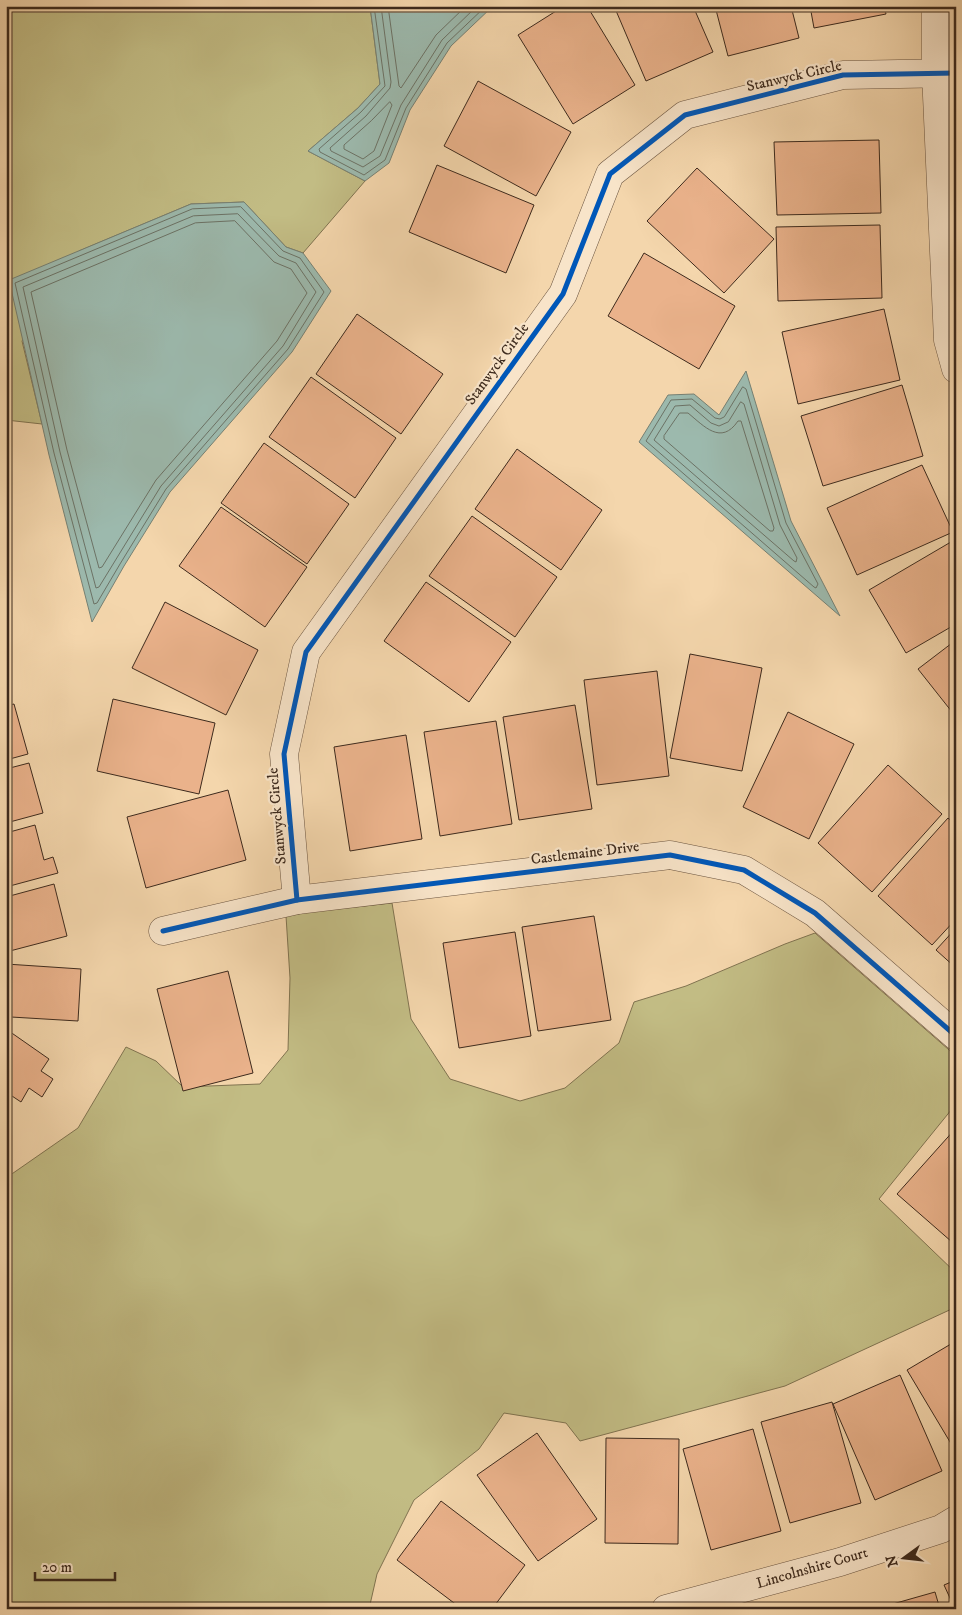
<svg xmlns="http://www.w3.org/2000/svg" width="962" height="1615" font-family="'IM FELL DW Pica',serif">
	<rect width="100%" height="100%" fill="#f4d6ac"/>
	<filter id="stains"><feTurbulence type="fractalNoise" baseFrequency=".004" numOctaves="4"/><feColorMatrix values="0 0 0 0 .2 0 0 0 0 .09 0 0 0 0 .02 0 0 0 .5 -.17"/></filter>
	<radialGradient id="worn" r=".72"><stop offset=".6" stop-color="#630" stop-opacity="0"/><stop offset="1" stop-color="#630" stop-opacity=".3"/></radialGradient>
	<!-- green -->
	<g fill="#c2bc84" stroke="#807350">
		<path d="M6,6H370L380,84L358,108L308,151L365,181L303,253L286,247L244,202L191,204L79,251L22,341L42,424L6,420Z"/>
		<path d="M392,903L411,1019L450,1079L520,1101L565,1088L619,1043L634,1002L686,986L785,944L815,933L956,1056V1104L879,1199L956,1273V1307L785,1386L580,1441L566,1423L504,1413L479,1449L414,1500L377,1574L369,1609H6V1178L78,1128L126,1047L156,1061L183,1087L260,1084L288,1050L290,978L286,916L299,913Z"/>
	</g>
	<!-- water -->
	<g fill="#9cb9ad" stroke="#768073">
		<path d="M370,6H493L451,46L410,110L389,163L365,181L308,151L358,108L380,84Z"/>
		<path d="M244,202L286,247L303,253L331,291L292,352L170,492L124,566L92,622L49,455L9,280L191,204Z"/>
		<path d="M746,371L791,521L840,616L639,442L668,395L694,394L719,415Z"/>
	</g>
	<g fill="none" stroke-linecap="round" stroke-linejoin="round">
		<!-- shore -->
		<g stroke="#6c7265" stroke-width="1">
			<path d="M374,6L385,86L361,112L319,149L320,152L364,175L385,160L406,108L447,43L486,6"/>
			<path d="M381,6L391,82L390,88L366,116L330,148L331,151L363,167L380,156L401,105L442,40L477,6"/>
			<path d="M388,6L399,86L401,88L436,35L466,6"/>
			<path d="M390,102L392,105L374,151L363,159L344,149V145L371,121Z"/>
			<path d="M241,207L283,251L300,258L324,292L288,349L166,489L120,564L97,603L94,604L54,453L15,283L192,209Z"/>
			<path d="M238,214L279,256L296,263L316,292L283,346L161,486L99,587L96,588L60,452L23,287L193,216Z"/>
			<path d="M235,221L274,262L291,269L307,293L277,341L156,480L102,567L99,568L67,450L31,292L195,223Z"/>
			<path d="M743,387L746,389L786,523L818,584L816,588L814,587L646,441L671,400L692,399L715,418L720,419L724,417Z"/>
			<path d="M741,402L744,404L780,525L797,558L796,562L794,561L654,440L675,406L690,405L711,423L719,426L728,422Z"/>
			<path d="M680,413H688C704,426 721,446 738,421H741L774,528L773,531H770L664,439V436Z"/>
		</g>
	</g>
	<!-- building -->
	<g fill="#eab28b" stroke="#3d2a1d">
		<path d="M564,6H587L635,85L573,124L518,35Z"/>
		<path d="M614,6H693L713,52L646,81Z"/>
		<path d="M715,6H791L799,38L728,56Z"/>
		<path d="M810,6H884L886,14L814,28Z"/>
		<path d="M478,81L571,132L536,196L444,146Z"/>
		<path d="M879,140L881,213L777,215L774,142Z"/>
		<path d="M437,165L534,205L506,273L409,232Z"/>
		<path d="M697,168L774,239L724,293L647,221Z"/>
		<path d="M880,225L882,298L778,301L776,227Z"/>
		<path d="M644,253L735,306L699,369L608,316Z"/>
		<path d="M884,309L900,380L798,404L782,332Z"/>
		<path d="M357,314L443,374L401,434L316,374Z"/>
		<path d="M311,377L396,438L355,498L269,437Z"/>
		<path d="M902,385L923,456L823,486L801,416Z"/>
		<path d="M264,443L349,504L307,564L221,503Z"/>
		<path d="M517,449L602,510L561,570L475,509Z"/>
		<path d="M922,465L953,532L857,575L827,508Z"/>
		<path d="M221,507L307,567L265,627L179,566Z"/>
		<path d="M472,516L557,577L515,637L429,576Z"/>
		<path d="M956,539V624L906,653L869,590Z"/>
		<path d="M426,582L511,642L469,702L384,641Z"/>
		<path d="M165,602L258,650L226,715L132,668Z"/>
		<path d="M956,640V717L918,669Z"/>
		<path d="M690,654L762,668L742,771L670,758Z"/>
		<path d="M657,671L669,776L597,785L584,680Z"/>
		<path d="M113,699L215,723L199,794L97,771Z"/>
		<path d="M14,704L28,754L6,760V706Z"/>
		<path d="M575,705L592,809L519,820L503,717Z"/>
		<path d="M788,712L854,744L809,839L743,807Z"/>
		<path d="M496,721L512,824L440,836L424,732Z"/>
		<path d="M406,735L422,839L350,851L334,747Z"/>
		<path d="M29,763L43,813L6,823V769Z"/>
		<path d="M888,765L942,814L872,892L818,843Z"/>
		<path d="M228,790L246,860L146,888L127,817Z"/>
		<path d="M948,818L956,825V919L932,945L878,896Z"/>
		<path d="M35,825L44,860L53,857L58,873L6,887V833Z"/>
		<path d="M54,884L67,936L6,952V897Z"/>
		<path d="M594,916L611,1020L538,1031L522,927Z"/>
		<path d="M956,928V968L936,950Z"/>
		<path d="M515,932L531,1036L459,1048L443,943Z"/>
		<path d="M6,964L81,969L78,1021L11,1017V989L6,988Z"/>
		<path d="M228,971L253,1073L183,1091L157,989Z"/>
		<path d="M6,1029L49,1059L41,1071L53,1079L42,1097L29,1088L21,1102L6,1092Z"/>
		<path d="M956,1128V1238L952,1242L897,1194Z"/>
		<path d="M956,1341V1452L907,1370Z"/>
		<path d="M900,1375L942,1471L875,1500L833,1404Z"/>
		<path d="M832,1402L861,1503L790,1523L761,1422Z"/>
		<path d="M753,1429L781,1531L711,1550L683,1449Z"/>
		<path d="M537,1433L597,1519L538,1561L477,1475Z"/>
		<path d="M606,1438L679,1439L678,1544L605,1543Z"/>
		<path d="M441,1501L525,1565L492,1609H462L397,1560Z"/>
		<path d="M956,1580V1609H955L944,1585Z"/>
		<path d="M935,1592L940,1609H875Z"/>
	</g>
	<g fill="none" stroke-linecap="round" stroke-linejoin="round">
		<!-- street casing -->
		<g stroke="#6b5541" stroke-width="29">
			<g id="street">
				<path d="M936,6V73L948,340L956,369"/>
				<path d="M297,900L284,754L306,652L563,294L610,174L685,115L843,75L956,73"/>
				<path d="M163,931L297,900L670,855L744,870L815,913L956,1036"/>
				<path d="M666,1609L840,1562L941,1529L956,1520"/>
			</g>
		</g>
		<!-- street -->
		<use href="#street" stroke="#f8e4c9" stroke-width="28"/>
		<!-- cycleway casing -->
		<g stroke="#f8e4c9" stroke-width="8">
			<g id="cycleway">
				<path d="M297,900L284,754L306,652L563,294L610,174L685,115L843,75L956,73"/>
				<path d="M163,931L297,900L670,855L744,870L815,913L956,1036"/>
			</g>
		</g>
		<!-- cycleway -->
		<use href="#cycleway" stroke="#0057b8" stroke-width="5"/>
	</g>
	<g text-anchor="middle" dominant-baseline="central" stroke-width="4.5" stroke-linejoin="round" paint-order="stroke">
		<!-- street labels -->
		<g font-size="15" fill="#3d2a1d" stroke="#f8e4c9">
			<text transform="translate(794 76) rotate(-13)">Stanwyck Circle</text>
			<text transform="translate(497 364) rotate(-54)">Stanwyck Circle</text>
			<text transform="translate(277 816) rotate(-95)">Stanwyck Circle</text>
			<text transform="translate(585 853) rotate(-7)">Castlemaine Drive</text>
			<text transform="translate(812 1568) rotate(-16)">Lincolnshire Court</text>
		</g>
	</g>
	<!-- margin -->
	<rect width="962" height="1615" fill="none" stroke="#f4d6ac" stroke-width="25"/>
	<rect x="8" y="8" width="947" height="1600" fill="none" stroke="#3d2a1d" stroke-width="2.5"/>
	<rect x="12" y="12" width="937" height="1590" fill="none" stroke="#3d2a1d"/>
	<!-- north arrow -->
	<g transform="translate(904 1558) rotate(255)" stroke="#f8e4c9" stroke-width="4" paint-order="stroke">
	<path d="M0-4L9 19L0 12L-9 19Z" fill="#3d2a1d"/>
	<text y="-8" font-size="14" font-weight="bold" text-anchor="middle" fill="#3d2a1d">N</text>
	</g>
	<!-- scale -->
	<path d="M35 1572v8h80v-8" fill="none" stroke="#3d2a1d" stroke-width="2.5"/>
	<text x="42" y="1572" font-size="15" fill="#3d2a1d" stroke="#f8e4c9" stroke-width="4" paint-order="stroke">20 m</text>
	<rect width="100%" height="100%" filter="url(#stains)"/>
	<rect width="100%" height="100%" fill="url(#worn)"/>
</svg>
